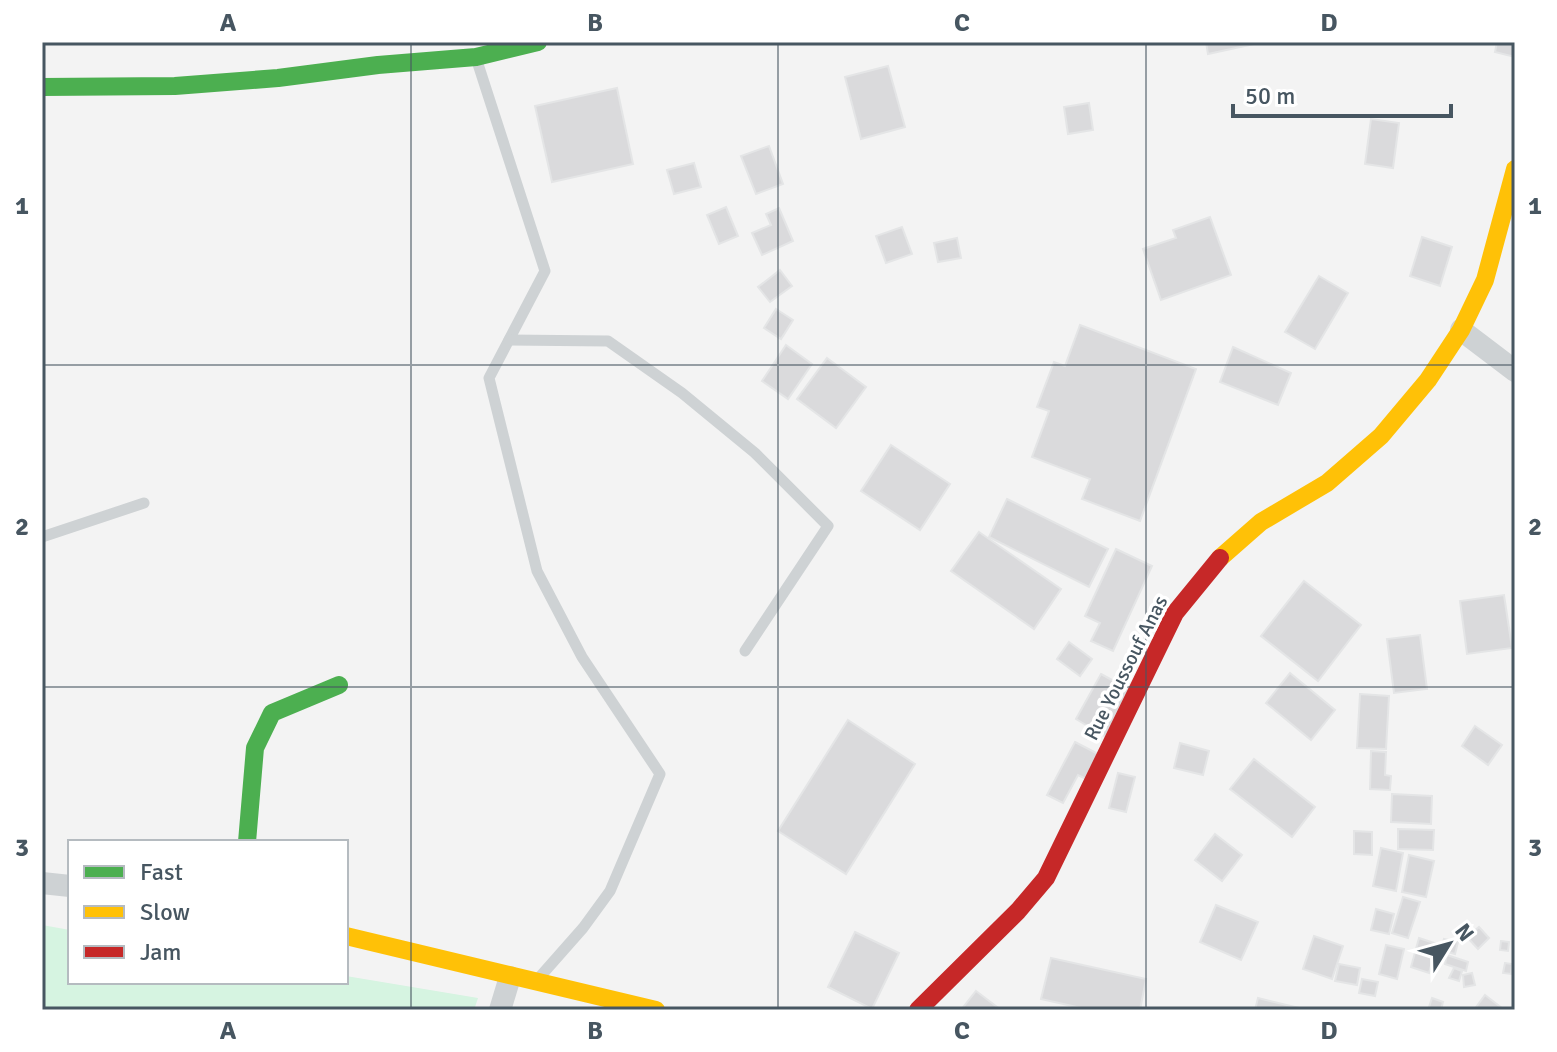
<svg xmlns="http://www.w3.org/2000/svg" width="1557" height="1052" font-family="Signika,sans-serif">
	<rect width="100%" height="100%" fill="#f3f3f3"/>
	<!-- green -->
	<path fill="#d6f4e1" d="M42,925L70,930V982H346V976L478,998L474,1010H42Z"/>
	<!-- building -->
	<g fill="#dadadc" stroke="#e4e5e6" stroke-width="2">
		<path d="M1206,42H1258L1259,43L1208,54Z"/>
		<path d="M1497,42H1515V57L1495,52Z"/>
		<path d="M888,66L905,127L861,139L845,77Z"/>
		<path d="M617,88L633,164L552,182L535,106Z"/>
		<path d="M1089,103L1093,130L1068,134L1064,107Z"/>
		<path d="M1371,119L1399,123L1393,168L1365,164Z"/>
		<path d="M769,146L783,184L756,194L741,156Z"/>
		<path d="M694,163L701,187L674,194L667,170Z"/>
		<path d="M726,207L738,236L719,244L707,215Z"/>
		<path d="M779,208L793,241L762,255L752,233L771,225L766,214Z"/>
		<path d="M1210,217L1231,275L1161,300L1143,249L1176,238L1173,230Z"/>
		<path d="M902,227L912,254L886,263L876,236Z"/>
		<path d="M1422,237L1452,247L1440,286L1410,276Z"/>
		<path d="M957,238L961,258L938,262L934,243Z"/>
		<path d="M780,270L792,286L770,302L758,287Z"/>
		<path d="M1319,276L1348,293L1315,349L1285,332Z"/>
		<path d="M776,309L793,320L781,339L764,328Z"/>
		<path d="M1080,325L1196,369L1140,521L1082,499L1090,479L1032,457L1049,411L1037,407L1054,362L1065,366Z"/>
		<path d="M786,345L812,364L788,399L762,381Z"/>
		<path d="M1233,347L1291,373L1278,405L1220,382Z"/>
		<path d="M827,358L866,387L836,428L797,399Z"/>
		<path d="M891,445L950,484L920,530L861,491Z"/>
		<path d="M1007,499L1108,549L1089,587L989,537Z"/>
		<path d="M979,532L1061,589L1034,629L951,571Z"/>
		<path d="M1116,549L1152,566L1113,651L1091,641L1100,623L1085,616Z"/>
		<path d="M1304,581L1361,625L1318,681L1261,636Z"/>
		<path d="M1504,595L1512,648L1467,654L1460,601Z"/>
		<path d="M1420,635L1427,689L1394,693L1387,639Z"/>
		<path d="M1069,642L1092,659L1080,676L1057,659Z"/>
		<path d="M1290,673L1335,710L1311,740L1266,703Z"/>
		<path d="M1101,674L1132,691L1106,737L1076,719Z"/>
		<path d="M1360,694L1389,696L1386,749L1357,748Z"/>
		<path d="M848,720L915,764L846,874L778,831Z"/>
		<path d="M1475,726L1502,745L1488,765L1462,746Z"/>
		<path d="M1075,742L1102,756L1090,781L1078,775L1063,803L1047,795Z"/>
		<path d="M1180,743L1209,751L1203,775L1174,768Z"/>
		<path d="M1371,751L1386,752L1385,775L1391,776L1390,790L1370,789Z"/>
		<path d="M1254,759L1315,807L1292,837L1230,789Z"/>
		<path d="M1118,773L1135,777L1126,812L1109,808Z"/>
		<path d="M1392,794L1432,796L1431,824L1391,822Z"/>
		<path d="M1398,829L1434,830L1433,850L1398,849Z"/>
		<path d="M1354,831L1372,832V855L1354,854Z"/>
		<path d="M1215,834L1242,855L1222,881L1195,860Z"/>
		<path d="M1381,848L1403,853L1396,891L1373,886Z"/>
		<path d="M1409,855L1434,861L1426,897L1402,892Z"/>
		<path d="M1403,897L1420,902L1408,938L1392,933Z"/>
		<path d="M1216,905L1258,922L1241,960L1200,942Z"/>
		<path d="M1376,909L1394,914L1389,934L1371,930Z"/>
		<path d="M1479,927L1489,938L1478,949L1467,937Z"/>
		<path d="M855,932L899,953L872,1009L828,987Z"/>
		<path d="M1314,936L1343,946L1332,979L1303,969Z"/>
		<path d="M1419,938L1437,944L1429,973L1411,967Z"/>
		<path d="M1444,939L1458,942L1455,954L1440,950Z"/>
		<path d="M1501,941L1509,942L1508,951L1500,950Z"/>
		<path d="M1386,945L1404,949L1397,979L1379,974Z"/>
		<path d="M1447,955L1468,962L1466,971L1445,964Z"/>
		<path d="M1051,958L1146,979L1140,1010H1090L1041,999Z"/>
		<path d="M1505,963L1512,964L1511,974L1503,973Z"/>
		<path d="M1339,964L1360,968L1357,985L1335,981Z"/>
		<path d="M1454,968L1462,971L1459,981L1449,978Z"/>
		<path d="M1472,973L1475,985L1464,987L1463,975Z"/>
		<path d="M1362,979L1378,982L1375,996L1359,993Z"/>
		<path d="M976,991L1001,1010H961Z"/>
		<path d="M1485,995L1502,1008L1500,1010H1474Z"/>
		<path d="M1258,998L1299,1008L1298,1010H1255Z"/>
		<path d="M1432,998L1443,1002L1441,1010H1428Z"/>
	</g>
	<g fill="none" stroke-linecap="round" stroke-linejoin="round">
		<!-- lane -->
		<g stroke="#ced2d4" stroke-width="11">
			<path d="M477,61L545,271L489,378L537,571L582,657L660,774L610,891L583,928L538,979"/>
			<path d="M509,340L608,341L682,393L755,453L828,526L745,651"/>
			<path d="M42,537L144,503"/>
		</g>
		<!-- street -->
		<g stroke="#ced2d4" stroke-width="22">
			<path d="M1461,330L1515,371"/>
			<path d="M42,883L70,886"/>
			<path d="M500,1010L510,977"/>
		</g>
		<!-- fast -->
		<g stroke="#4caf50" stroke-width="18">
			<path d="M42,87L175,86L278,78L378,65L476,57L538,42"/>
			<path d="M247,842L255,748L272,713L339,685"/>
		</g>
		<!-- slow -->
		<g stroke="#ffc107" stroke-width="18">
			<path d="M1220,558L1261,522L1327,483L1381,436L1428,380L1461,330L1485,280L1515,169"/>
			<path d="M346,936L656,1010"/>
		</g>
		<!-- jam -->
		<path stroke="#c62828" stroke-width="18" d="M918,1010L1018,911L1046,878L1175,613L1220,558"/>
	</g>
	<!-- grid -->
	<path fill="none" stroke="#475661" stroke-width="2" stroke-opacity="0.55" d="M411,42V1010M778,42V1010M1146,42V1010M42,365H1515M42,687H1515"/>
	<g text-anchor="middle" dominant-baseline="central" stroke-width="7" stroke-linejoin="round" paint-order="stroke">
		<!-- street labels -->
		<g font-size="20" fill="#475661" stroke="#fff">
			<text transform="translate(1126 668) rotate(-63)">Rue Youssouf Anas</text>
		</g>
	</g>
	<!-- border -->
	<rect width="1557" height="1052" fill="none" stroke="#ffffff" stroke-width="88"/>
	<!-- legend -->
	<rect x="68" y="840" width="280" height="144" fill="#ffffff" stroke="#b5bbc0" stroke-width="2"/>
	<rect x="84" y="866" width="40" height="12" fill="#4caf50" stroke="#b5bbc0" stroke-width="2"/>
	<text x="140" y="880" font-size="24" fill="#475661">Fast</text>
	<rect x="84" y="906" width="40" height="12" fill="#ffc107" stroke="#b5bbc0" stroke-width="2"/>
	<text x="140" y="920" font-size="24" fill="#475661">Slow</text>
	<rect x="84" y="946" width="40" height="12" fill="#c62828" stroke="#b5bbc0" stroke-width="2"/>
	<text x="140" y="960" font-size="24" fill="#475661">Jam</text>
	<!-- north arrow -->
	<g transform="translate(1449 944) rotate(53)" stroke="#ffffff" stroke-width="6" paint-order="stroke">
	<path d="M0-6L14 30L0 20L-14 30Z" fill="#475661"/>
	<text y="-12" font-size="22" font-weight="bold" text-anchor="middle" fill="#475661">N</text>
	</g>
	<!-- scale -->
	<path d="M1233 104v12h218v-12" fill="none" stroke="#475661" stroke-width="4"/>
	<text x="1245" y="104" font-size="24" fill="#475661" stroke="#ffffff" stroke-width="6" paint-order="stroke">50 m</text>
	<rect x="44" y="44" width="1469" height="964" fill="none" stroke="#475661" stroke-width="3"/>
	<g font-size="26" text-anchor="middle" font-weight="bold" fill="#475661">
		<text x="228" y="31">A</text>
		<text x="595" y="31">B</text>
		<text x="962" y="31">C</text>
		<text x="1329" y="31">D</text>
		<text x="22" y="214">1</text>
		<text x="1535" y="214">1</text>
		<text x="22" y="535">2</text>
		<text x="1535" y="535">2</text>
		<text x="22" y="856">3</text>
		<text x="1535" y="856">3</text>
		<text x="228" y="1039">A</text>
		<text x="595" y="1039">B</text>
		<text x="962" y="1039">C</text>
		<text x="1329" y="1039">D</text>
	</g>
</svg>
